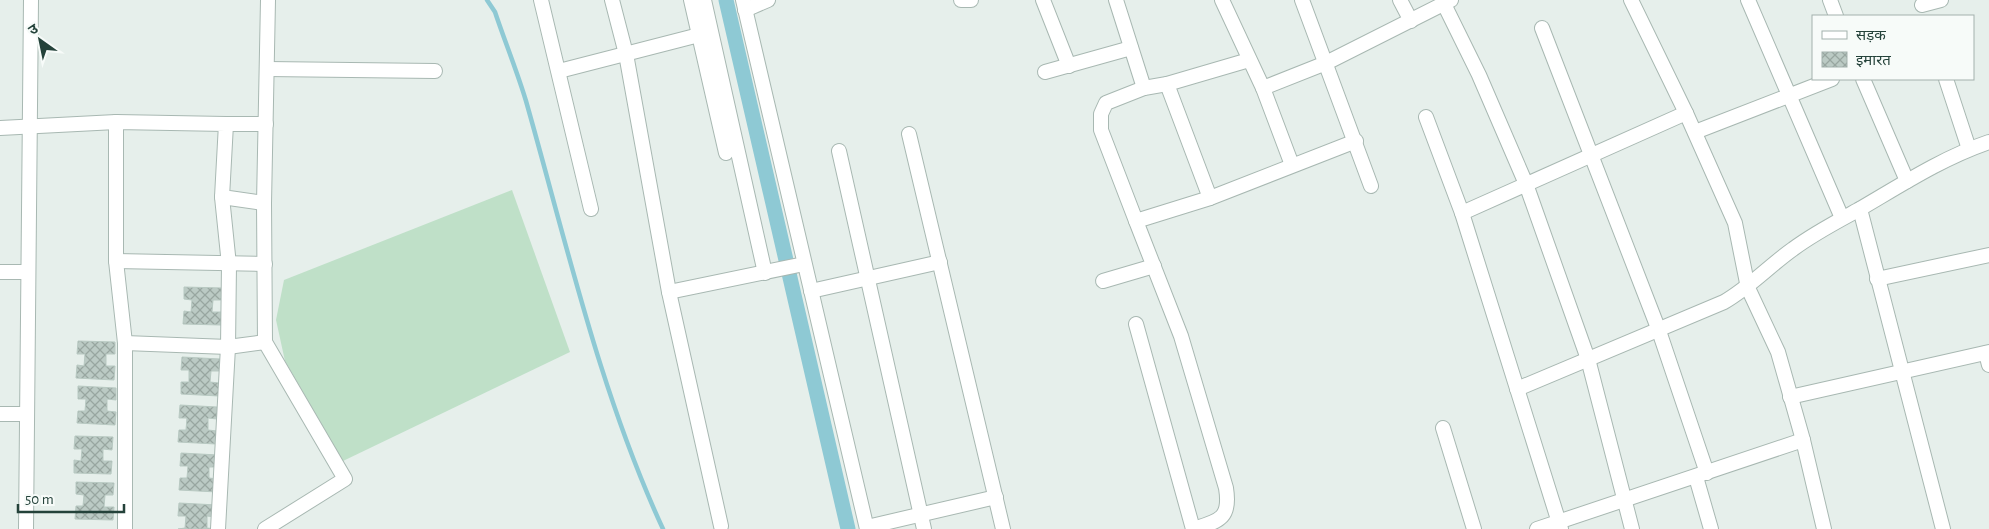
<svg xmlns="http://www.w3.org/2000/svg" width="1989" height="529" font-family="'Alegreya Sans','Noto Sans Devanagari',sans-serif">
	<defs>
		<pattern id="building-cross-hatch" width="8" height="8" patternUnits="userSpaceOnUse" patternTransform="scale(1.25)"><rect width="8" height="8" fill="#bbcac4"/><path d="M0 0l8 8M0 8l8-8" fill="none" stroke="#98a6a0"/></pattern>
	</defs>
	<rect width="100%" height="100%" fill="#e6efeb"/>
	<!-- garden -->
	<path fill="#bfe0c8" d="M512,190L570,352L343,461L285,361L276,320L284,280Z"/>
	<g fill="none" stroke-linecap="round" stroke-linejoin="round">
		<!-- stream -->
		<path stroke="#8ec9d4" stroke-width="4.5" d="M487,0L495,12C505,42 517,71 526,101C567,245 600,393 663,529"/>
		<!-- canal -->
		<path stroke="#8ec9d4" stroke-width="15" d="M726,0L848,529"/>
	</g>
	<!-- building -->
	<g fill="url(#building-cross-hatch)" stroke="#b8c9c2">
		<path d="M184,287L222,288V300H213L212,312H222L221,325L183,324L184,311L191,312L192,300L184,299Z"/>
		<path d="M78,341L115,342V354H106V366H115L114,380L76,378L77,365L84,366L85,354H77Z"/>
		<path d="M182,357L220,359L219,371H211L210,382L219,383V396L181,394V382H189V370H181Z"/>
		<path d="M78,386L116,388V400L107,399V411L116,412L115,425L77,423L78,411H85L86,399H78Z"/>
		<path d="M180,405L217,407V419L208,418V430L217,431L216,444L178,442L179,430H186L187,418H179Z"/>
		<path d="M75,436L113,437L112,450L103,449V461H112L111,474L74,473V460L81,461L82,449H74Z"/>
		<path d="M181,453L218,455V467H209V478L218,479L217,492L179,490L180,478H187L188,466H180Z"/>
		<path d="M76,482L114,483L113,495H105L104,507H114L113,520L75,519L76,506H83L84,495L76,494Z"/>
		<path d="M179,503L217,505L216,517L207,516V528L216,529H178L185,528L186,516H178Z"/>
	</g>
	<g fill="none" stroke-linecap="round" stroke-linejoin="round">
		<!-- minor casing -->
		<g stroke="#a8b8b2" stroke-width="16">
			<g id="minor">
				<path d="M541,0L591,209"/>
				<path d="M612,0L626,54L669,292L721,526"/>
				<path d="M691,0L726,153"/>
				<path d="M704,0L765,273"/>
				<path d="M743,0L867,529"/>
				<path d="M961,0H971"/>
				<path d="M1043,0L1069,66"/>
				<path d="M1116,0L1144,88"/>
				<path d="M1222,0L1263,88L1326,63L1451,0"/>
				<path d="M1302,0L1371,186"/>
				<path d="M1400,0L1411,21"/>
				<path d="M1631,0L1686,113L1735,223L1748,288L1778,352L1803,440L1824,529"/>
				<path d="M1748,0L1842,218"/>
				<path d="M1830,0L1836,16"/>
				<path d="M1444,4L1479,75L1526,184L1588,359L1632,529"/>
				<path d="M1922,5L1941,0"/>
				<path d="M745,10L768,0"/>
				<path d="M1542,28L1658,328L1707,473"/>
				<path d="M1249,60L1167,84L1144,88L1106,103L1101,114V130L1136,221L1210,198L1356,141"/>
				<path d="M267,69L435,71"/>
				<path d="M559,71L699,35"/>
				<path d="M1045,72L1131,48"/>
				<path d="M1863,79L1907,181"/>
				<path d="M1946,79L1969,149"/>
				<path d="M1167,84L1210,198"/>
				<path d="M1263,88L1292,165"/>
				<path d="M1426,117L1462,213L1686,113"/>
				<path d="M226,124H266"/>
				<path d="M0,128L116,122"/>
				<path d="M1695,132L1832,79"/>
				<path d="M909,134L1003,529"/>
				<path d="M839,151L924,529"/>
				<path d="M1860,209L1943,529"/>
				<path d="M1462,213L1561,529"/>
				<path d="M1136,221L1181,336L1226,488C1231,519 1219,521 1193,529"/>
				<path d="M116,261L265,264"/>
				<path d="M0,272H28"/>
				<path d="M1877,279L1989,255"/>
				<path d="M1103,281L1154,266"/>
				<path d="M811,291L940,262"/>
				<path d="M669,292L804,264"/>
				<path d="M1136,324L1193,529"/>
				<path d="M125,343L228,347L265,342"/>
				<path d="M1986,353L1989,365"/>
				<path d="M1517,389L1724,302C1750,287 1769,266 1793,249C1813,234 1836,222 1858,210C1901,185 1942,158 1989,142"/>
				<path d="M1790,397L1989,352"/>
				<path d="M0,414H27"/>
				<path d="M1443,428L1474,529"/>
				<path d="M1696,477L1711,529"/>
				<path d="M867,527L996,497"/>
				<path d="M26,529L31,0"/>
				<path d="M125,529V343L116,261V122L226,124L222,197L264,203"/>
				<path d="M218,529L228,347L229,265L222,197"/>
				<path d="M265,529L345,479L265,342L264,203L268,0"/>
				<path d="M1537,529L1803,440"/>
			</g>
		</g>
		<!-- minor -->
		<use href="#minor" stroke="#fff" stroke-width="14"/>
	</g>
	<!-- legend -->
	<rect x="1812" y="15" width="162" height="65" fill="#f7fbf9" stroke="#a3b1ad"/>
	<rect x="1822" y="31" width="25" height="8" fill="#ffffff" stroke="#a3b1ad"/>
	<text x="1856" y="40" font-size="15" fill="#24423a">सड़क</text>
	<rect x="1822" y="52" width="25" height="15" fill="url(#building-cross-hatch)" stroke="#a3b1ad"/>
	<text x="1856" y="65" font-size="15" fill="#24423a">इमारत</text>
	<!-- north arrow -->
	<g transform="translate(40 40) rotate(327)" stroke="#f7fbf9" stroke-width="4" paint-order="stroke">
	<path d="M0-4L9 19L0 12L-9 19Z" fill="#24423a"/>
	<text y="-8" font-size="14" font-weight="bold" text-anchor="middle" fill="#24423a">उ</text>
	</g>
	<!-- scale -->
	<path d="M18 504v8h106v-8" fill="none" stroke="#24423a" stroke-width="2.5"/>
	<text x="25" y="504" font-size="15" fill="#24423a" stroke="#f7fbf9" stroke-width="4" paint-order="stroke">50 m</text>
</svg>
